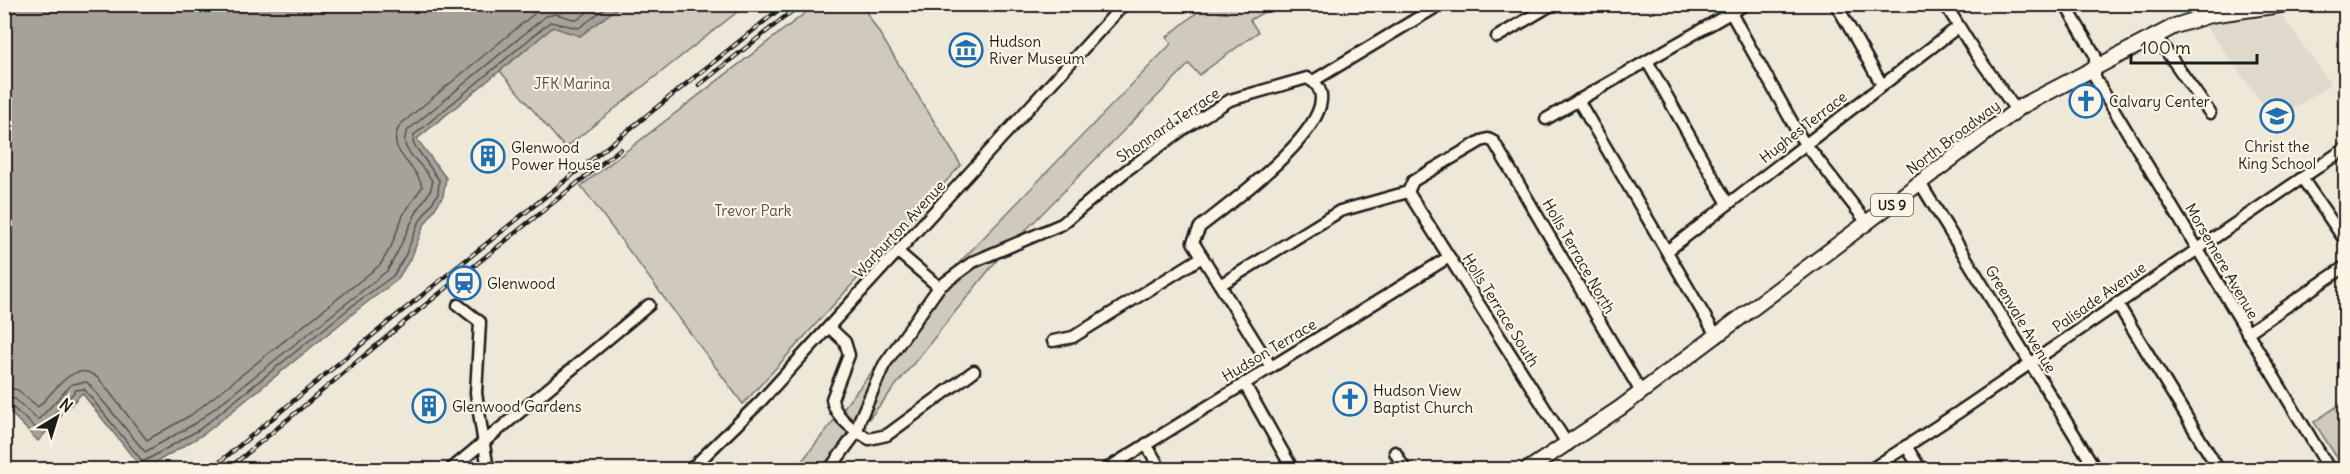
<svg xmlns="http://www.w3.org/2000/svg" width="2350" height="474" font-family="Delius,sans-serif">
	<rect width="100%" height="100%" fill="#eee8d9"/>
	<filter id="ink" filterUnits="userSpaceOnUse"><feTurbulence type="fractalNoise" baseFrequency=".0167" numOctaves="2"/><feDisplacementMap in="SourceGraphic" scale="12" xChannelSelector="R" yChannelSelector="G"/><feConvolveMatrix kernelMatrix="1 2 1 2 8 2 1 2 1" color-interpolation-filters="sRGB"/></filter>
	<g filter="url(#ink)">
		<!-- built -->
		<path fill="#ded9cb" d="M2282,16L2331,84L2275,121L2205,25Z"/>
		<!-- green -->
		<g fill="#cfcabd" stroke="#76736c" stroke-width="1.5">
			<path d="M817,4L862,5L961,165L743,404L581,186Z"/>
			<path d="M621,5H746L565,148L500,71L553,27L580,36Z"/>
			<path d="M1206,5H1276L1250,20L1258,32L1199,75L1189,64L1022,234L956,266L1171,44L1167,37Z"/>
			<path d="M997,260L868,420L888,369L940,293L975,265Z"/>
			<path d="M881,360L840,447L825,469L795,470Z"/>
			<path d="M2345,401L2346,469L2345,470L2314,422Z"/>
		</g>
		<!-- water -->
		<path fill="#a7a299" stroke="#6f6c67" stroke-width="1.5" d="M4,5L5,4L621,5L580,36L553,27L417,139L446,178L443,196L423,227L412,256L397,280L361,307L204,434L143,470L82,393L38,441L5,407Z"/>
		<g fill="none" stroke-linecap="round" stroke-linejoin="round">
			<!-- shore -->
			<g stroke="#54524e" stroke-width="1.5">
				<path d="M4,387L18,390L38,407C55,392 74,355 100,380L147,440L191,415L380,265L391,247L403,215L422,187C418,164 382,151 401,124L541,8L555,5L575,10L583,4"/>
				<path d="M4,396L15,399L38,420L72,384L87,382L145,452L196,423L387,271C401,249 408,225 422,203C426,197 433,190 432,182C427,164 394,151 408,130L546,16L556,14L577,20L598,4"/>
				<path d="M4,404L10,405L39,431L76,390L84,389L143,462L200,429L357,302L393,276L406,254L418,224L438,194L439,180L413,143L414,135L550,22L579,28L611,4"/>
			</g>
			<!-- minor casing -->
			<g stroke="#1c1c1c" stroke-width="15">
				<g id="minor">
					<path d="M1836,4L1882,85"/>
					<path d="M1945,4L1976,54L2016,110"/>
					<path d="M2065,4L2095,55V78L2330,470"/>
					<path d="M1731,13L1801,138L1868,224"/>
					<path d="M2155,35L2210,113"/>
					<path d="M1497,37L1553,4"/>
					<path d="M1647,61L1728,204"/>
					<path d="M1313,81L1441,4"/>
					<path d="M1578,100L1717,337"/>
					<path d="M1546,119L1746,4"/>
					<path d="M2302,178L2346,242"/>
					<path d="M1920,183L2096,470"/>
					<path d="M1408,192L1413,181L1481,141L1488,139L1494,142L1641,392"/>
					<path d="M1408,192L1568,445"/>
					<path d="M1667,251L1958,27"/>
					<path d="M898,252L939,287"/>
					<path d="M1220,285L1340,211L1408,192"/>
					<path d="M2117,303L2219,470"/>
					<path d="M458,305L480,322L476,393L488,470"/>
					<path d="M829,327L845,342L849,355L832,399C834,417 855,431 869,439L887,435L974,371"/>
					<path d="M2247,333L2346,266"/>
					<path d="M1053,341L1073,337L1202,257"/>
					<path d="M1244,383L1293,470"/>
					<path d="M1146,444L1161,470"/>
					<path d="M1906,446L1921,470"/>
					<path d="M1395,452L1405,470"/>
					<path d="M450,470L649,305"/>
					<path d="M690,470L760,402L1124,4"/>
					<path d="M829,470L857,432L860,419L884,365L939,287L973,262L1062,224L1127,170L1185,128L1230,100L1307,78C1366,107 1222,209 1200,227L1193,242L1271,367"/>
					<path d="M1105,470L1449,257"/>
					<path d="M1870,470L1959,412L2346,148"/>
				</g>
			</g>
			<!-- major casing -->
			<g stroke="#1c1c1c" stroke-width="18">
				<path id="major" d="M1527,470L1620,408L2022,106L2175,26L2210,15L2288,4"/>
			</g>
			<!-- minor -->
			<use href="#minor" stroke="#fcf5e5" stroke-width="10"/>
			<!-- major -->
			<use href="#major" stroke="#fcf5e5" stroke-width="14"/>
			<!-- rail casing -->
			<g stroke="#1c1c1c" stroke-width="4.5">
				<g id="rail">
					<path d="M699,85L801,4"/>
					<path d="M210,470L391,320L786,4"/>
					<path d="M227,470L419,310L620,149"/>
				</g>
			</g>
			<!-- rail -->
			<use href="#rail" stroke="#fcf5e5" stroke-width="2" stroke-dasharray="7" stroke-linecap="butt"/>
		</g>
	</g>
	<!-- icons -->
	<defs>
		<g id="museum-ring" transform="scale(1.725)"><circle r="9.5" fill="#fcf5e5" stroke="#1f6fb2" stroke-width="1.5"/><path d="M0-6L6-3V-2H-6V-3ZM-5-1h2V3h-2ZM-1-1h2V3h-2ZM3-1h2V3H3ZM-6 4H6V6H-6Z" fill="#1f6fb2"/></g>
		<g id="church-ring" transform="scale(1.725)"><circle r="9.5" fill="#fcf5e5" stroke="#1f6fb2" stroke-width="1.5"/><path d="M-1.2-6h2.4v3.5h3.3v2.4h-3.3V6h-2.4V-.1h-3.3v-2.4h3.3Z" fill="#1f6fb2"/></g>
		<g id="school-ring" transform="scale(1.725)"><circle r="9.5" fill="#fcf5e5" stroke="#1f6fb2" stroke-width="1.5"/><path d="M0-5L7-2L0 1L-7-2ZM-4 1L0 2.5L4 1V4Q0 6-4 4Z" fill="#1f6fb2"/></g>
		<g id="building-ring" transform="scale(1.725)"><circle r="9.5" fill="#fcf5e5" stroke="#1f6fb2" stroke-width="1.5"/><path d="M-4-6H4V6H1V3H-1V6H-4ZM-2.5-4.3h1.7v1.8h-1.7ZM.8-4.3h1.7v1.8H.8ZM-2.5-1h1.7V.8h-1.7ZM.8-1h1.7V.8H.8Z" fill="#1f6fb2"/></g>
		<g id="station-ring" transform="scale(1.725)"><circle r="9.5" fill="#fcf5e5" stroke="#1f6fb2" stroke-width="1.5"/><path d="M-3-6H3Q5-6 5-4V2Q5 4 3 4L4.5 6H3L1.5 4h-3L-3 6H-4.5L-3 4Q-5 4-5 2V-4Q-5-6-3-6ZM-3.5-4v3h7v-3ZM-3.5 1v1.5H-2V1ZM2 1v1.5H3.5V1Z" fill="#1f6fb2"/></g>
	</defs>
	<g fill-rule="evenodd">
		<use href="#museum-ring" x="966" y="50"/>
		<use href="#church-ring" x="2086" y="101"/>
		<use href="#school-ring" x="2277" y="116"/>
		<use href="#building-ring" x="488" y="156"/>
		<use href="#station-ring" x="464" y="283"/>
		<use href="#church-ring" x="1350" y="399"/>
		<use href="#building-ring" x="429" y="406"/>
	</g>
	<g text-anchor="middle" dominant-baseline="central" stroke-width="4.5" stroke-linejoin="round" paint-order="stroke">
		<!-- shield labels -->
		<rect fill="#fcf5e5" stroke="#5f5d58" stroke-width="1.5" x="1871" y="194" width="42" height="22" rx="4.5"/>
		<g font-size="14" font-weight="bold" fill="#1c1c1c">
			<text x="1892" y="205">US 9</text>
		</g>
		<!-- poi labels -->
		<g font-size="15" fill="#1c1c1c" stroke="#fcf5e5" text-anchor="start">
			<text x="989" y="41">Hudson<tspan x="989" dy="17">River Museum</tspan></text>
			<text x="2109" y="101">Calvary Center</text>
			<text x="2277" y="146" text-anchor="middle">Christ the<tspan x="2277" dy="17">King School</tspan></text>
			<text x="511" y="147">Glenwood<tspan x="511" dy="17">Power House</tspan></text>
			<text x="487" y="283">Glenwood</text>
			<text x="1373" y="390">Hudson View<tspan x="1373" dy="17">Baptist Church</tspan></text>
			<text x="452" y="406">Glenwood Gardens</text>
		</g>
		<!-- park labels -->
		<g font-size="15" fill="#52504c" stroke="#fcf5e5">
			<text x="572" y="83">JFK Marina</text>
			<text x="753" y="210">Trevor Park</text>
		</g>
		<!-- street labels -->
		<g font-size="15" fill="#1c1c1c" stroke="#fcf5e5">
			<text transform="translate(1168 125) rotate(-34)">Shonnard Terrace</text>
			<text transform="translate(1803 127) rotate(-38)">Hughes Terrace</text>
			<text transform="translate(1953 137) rotate(-37)">North Broadway</text>
			<text transform="translate(899 229) rotate(-47)">Warburton Avenue</text>
			<text transform="translate(1579 256) rotate(60)">Holls Terrace North</text>
			<text transform="translate(2222 261) rotate(60)">Morsemere Avenue</text>
			<text transform="translate(2099 297) rotate(-35)">Palisade Avenue</text>
			<text transform="translate(1501 310) rotate(58)">Holls Terrace South</text>
			<text transform="translate(2021 319) rotate(59)">Greenvale Avenue</text>
			<text transform="translate(1269 350) rotate(-31)">Hudson Terrace</text>
		</g>
	</g>
	<!-- margin -->
	<rect width="2350" height="474" fill="none" stroke="#fcf5e5" stroke-width="24"/>
	<rect x="12" y="12" width="2326" height="450" fill="none" stroke="#1c1c1c" stroke-width="2" filter="url(#ink)"/>
	<!-- north arrow -->
	<g transform="translate(57 417) rotate(38)" stroke="#fcf5e5" stroke-width="4.5" paint-order="stroke">
	<path d="M0-4.5L10 22L0 15L-10 22Z" fill="#1c1c1c"/>
	<text y="-9" font-size="16" font-weight="bold" text-anchor="middle" fill="#1c1c1c">N</text>
	</g>
	<!-- scale -->
	<path d="M2131 54v9h126v-9" fill="none" stroke="#1c1c1c" stroke-width="3"/>
	<text x="2140" y="54" font-size="18" fill="#1c1c1c" stroke="#fcf5e5" stroke-width="4.5" paint-order="stroke">100 m</text>
</svg>
